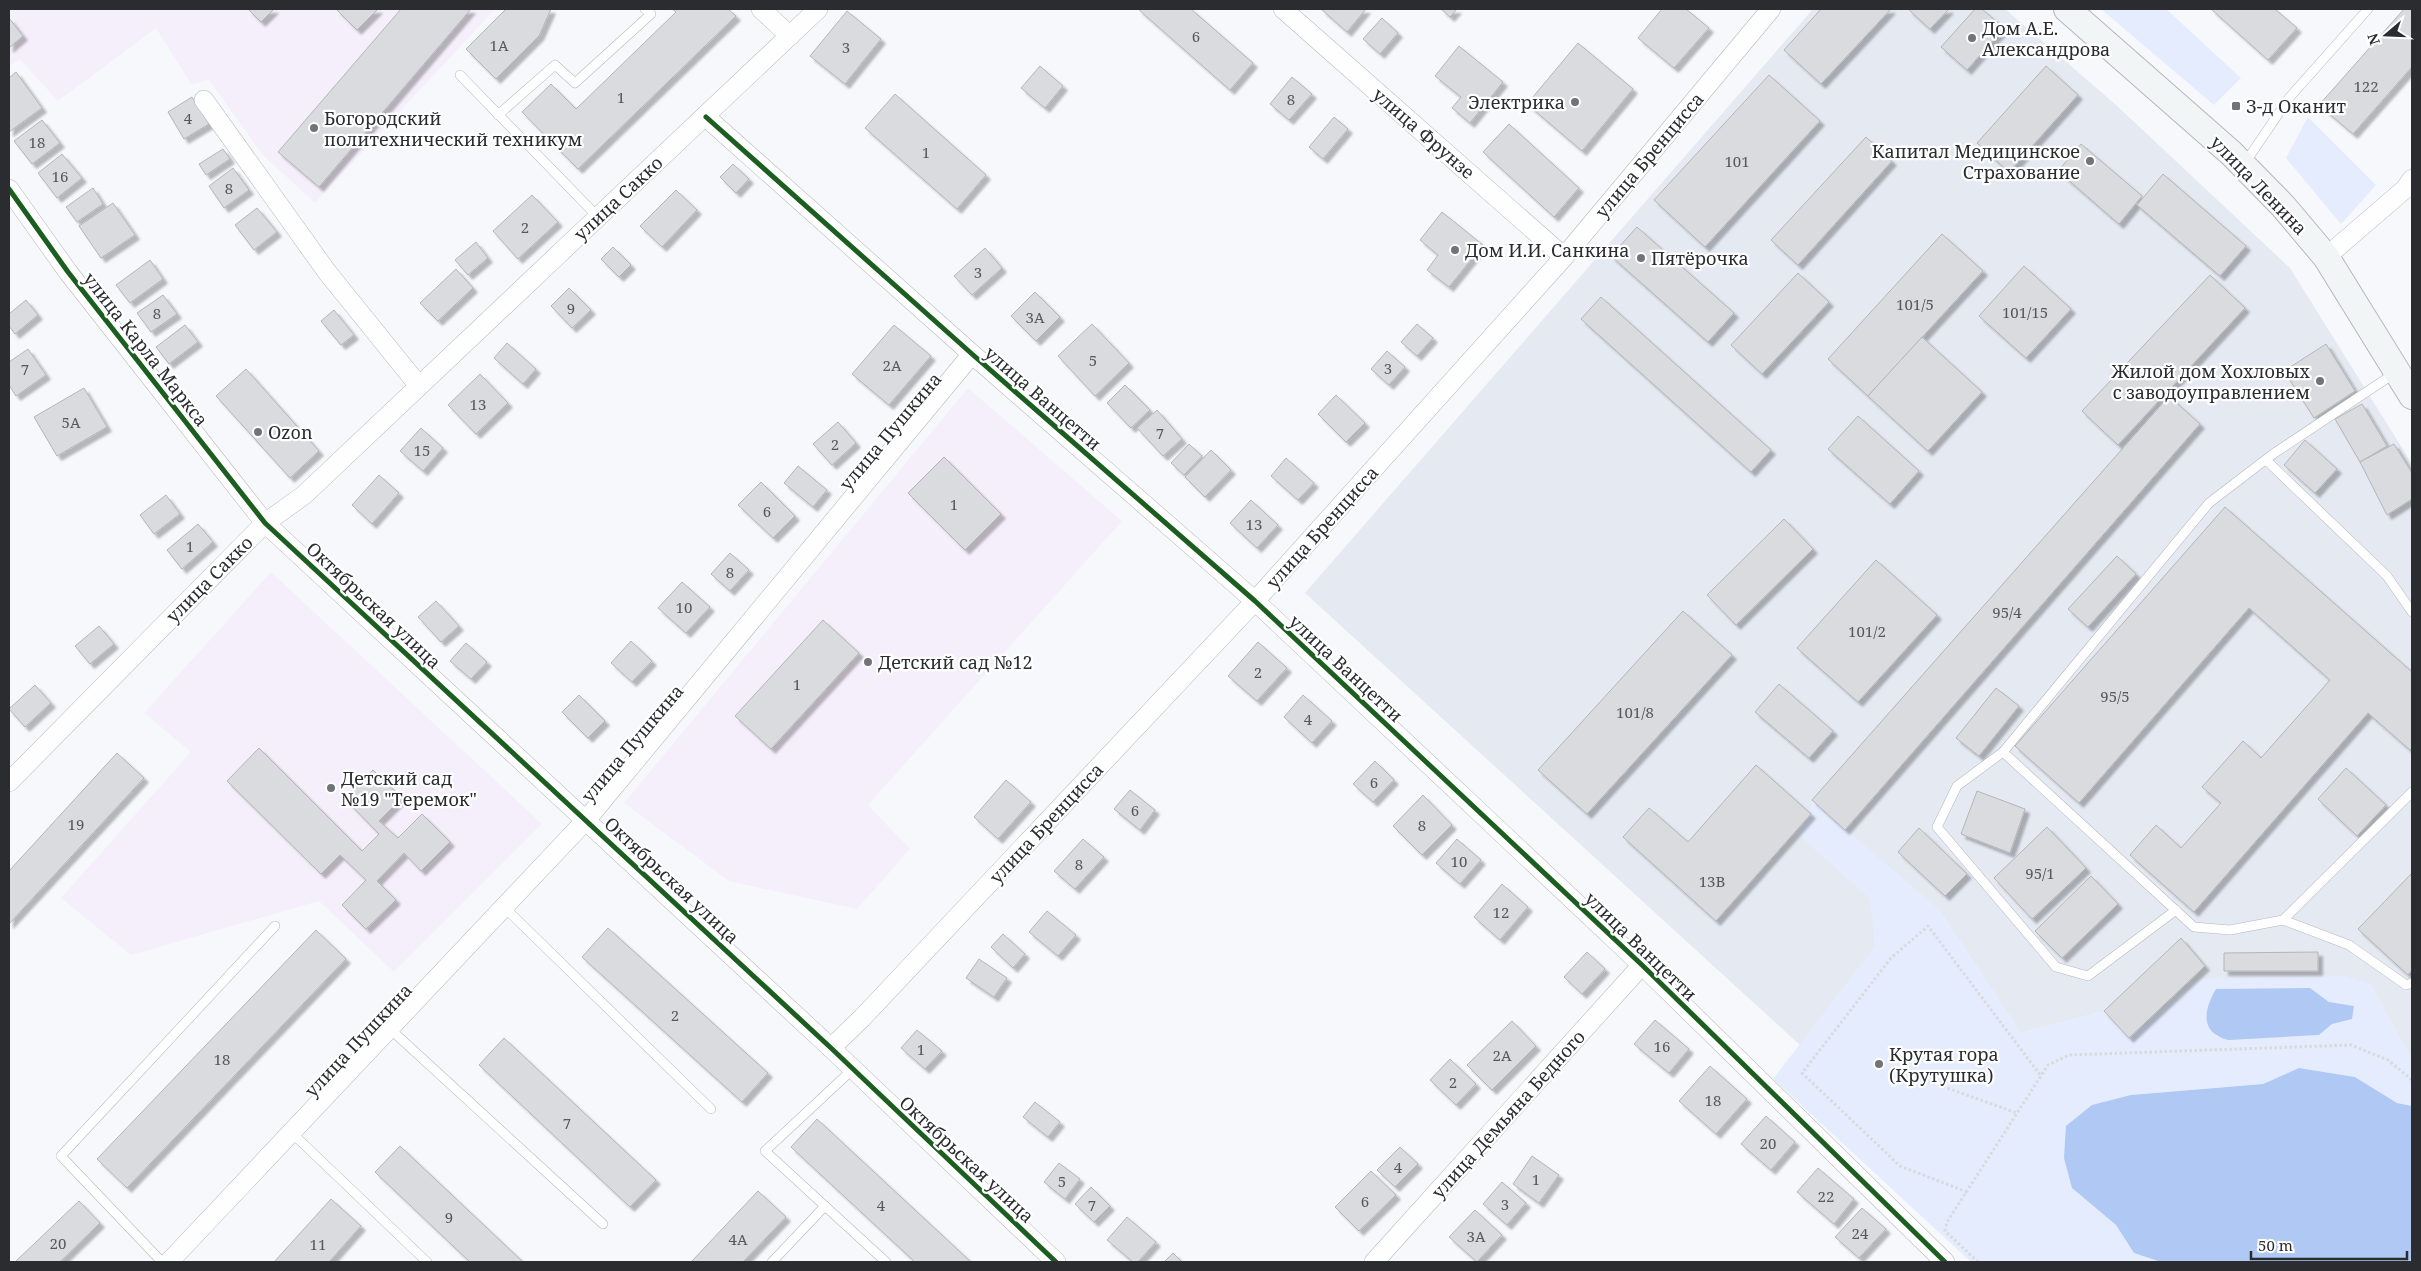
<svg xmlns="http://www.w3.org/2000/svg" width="2421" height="1271" font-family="'Noto Serif',serif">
	<defs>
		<filter id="shadow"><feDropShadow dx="4.5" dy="4.5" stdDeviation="1" flood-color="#0004"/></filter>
	</defs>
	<rect width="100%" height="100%" fill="#f6f8fc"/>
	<!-- built -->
	<path fill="#e4e9f2" d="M1813,9H2005L2116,105L2290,268L2412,464V1060L2370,984L2129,1038L2104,1011L2021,1033L1940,911L1812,801L1811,814L1796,832L1871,899L1875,947L1800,1045L1305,593Z"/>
	<!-- education -->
	<g fill="#f5effb">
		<path d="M9,9H495L315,203L263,155L208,79L192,85L156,28L58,101L20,59L9,66Z"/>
		<path d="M968,388L1122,521L868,805L910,849L857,909L729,881L624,803Z"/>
		<path d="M271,572L542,824L394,972L319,901L131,955L61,898L191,752L144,713Z"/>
	</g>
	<!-- green -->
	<g fill="#e4ecfe" fill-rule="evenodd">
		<path d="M2101,9H2166L2241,78L2214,105Z"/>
		<path d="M2308,117L2376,185L2341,224L2286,158Z"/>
		<path d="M1812,800L1940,911L2021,1033L2104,1011L2129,1038L2198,979L2346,976L2370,984L2412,1060V1106L2397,1103L2355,1077L2299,1068L2263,1084L2131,1095L2072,1188L2116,1225L2134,1253L2161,1262H1971L1773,1079L1875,947L1870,899L1796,832L1811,814ZM2310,988L2329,1002L2354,1006L2319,1035L2229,1039L2215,1036Z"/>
	</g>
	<!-- water -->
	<g fill="#afc9f4">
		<path d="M2310,988L2329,1002L2354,1006L2352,1019L2332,1024L2319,1035L2229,1040C2200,1033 2203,1011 2216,989Z"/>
		<path d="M2299,1068L2355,1077L2397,1103L2412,1106V1262H2161L2134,1253L2116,1225L2072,1188L2064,1158L2066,1126L2092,1105L2131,1095L2263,1084Z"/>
	</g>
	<!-- building -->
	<g fill="#dadbde" stroke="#b4b5b9" filter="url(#shadow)">
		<path d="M248,9H274L261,22Z"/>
		<path d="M336,9H378L357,30Z"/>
		<path d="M401,9H471L319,187L278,152Z"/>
		<path d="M506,9H551L539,36L496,79L466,49Z"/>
		<path d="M672,9H728L736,16L578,169L522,112L551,84L576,109L676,12Z"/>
		<path d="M1138,9H1191L1253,63L1230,90Z"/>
		<path d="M1321,9H1366L1347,32Z"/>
		<path d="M1441,9H1457L1450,17Z"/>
		<path d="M1662,9H1686L1709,28L1674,68L1638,38Z"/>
		<path d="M1821,9H1891L1821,84L1784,50Z"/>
		<path d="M1908,9H1949L1930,29Z"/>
		<path d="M1975,9H1982L2004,28L1967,70L1941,47Z"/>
		<path d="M2211,9H2275L2297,28L2268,60Z"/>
		<path d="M2404,9H2412V67L2353,134L2319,105Z"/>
		<path d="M847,11L881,39L845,84L810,56Z"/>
		<path d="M9,18L23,36L9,48Z"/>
		<path d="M1382,18L1398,33L1380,54L1363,39Z"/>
		<path d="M1578,43L1633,89L1582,151L1527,104Z"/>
		<path d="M1459,46L1503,82L1470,123L1452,108L1461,97L1435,76Z"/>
		<path d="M1040,66L1063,86L1045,108L1021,88Z"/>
		<path d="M2046,66L2078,95L2009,172L1977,143Z"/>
		<path d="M16,72L42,108L9,132V78Z"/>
		<path d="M1769,75L1820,121L1705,247L1654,200Z"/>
		<path d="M1292,77L1312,94L1289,120L1270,104Z"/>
		<path d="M895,94L986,175L957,209L865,128Z"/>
		<path d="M192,97L209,124L184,139L168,112Z"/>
		<path d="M1334,117L1348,129L1323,159L1309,147Z"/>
		<path d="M42,120L60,143L32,164L14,141Z"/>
		<path d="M1509,124L1579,188L1554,217L1483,152Z"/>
		<path d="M1866,137L1892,161L1798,265L1771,240Z"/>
		<path d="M2081,144L2142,196L2119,224L2058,171Z"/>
		<path d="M223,149L230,159L206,175L199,164Z"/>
		<path d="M62,154L82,178L57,198L38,173Z"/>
		<path d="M733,164L749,179L736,193L720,177Z"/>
		<path d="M233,168L249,190L224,208L209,186Z"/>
		<path d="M2163,174L2246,246L2220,276L2137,205Z"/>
		<path d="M93,188L103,204L77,222L66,207Z"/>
		<path d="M676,190L697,210L662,247L640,226Z"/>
		<path d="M532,195L558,222L518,259L493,231Z"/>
		<path d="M113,203L135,235L101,258L79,226Z"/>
		<path d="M257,208L277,232L254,250L235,225Z"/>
		<path d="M1442,212L1483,245L1449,287L1427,270L1438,255L1420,240Z"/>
		<path d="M1637,227L1734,313L1708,342L1611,256Z"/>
		<path d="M1942,234L1983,271L1868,396L1828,359Z"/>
		<path d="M476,242L488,258L468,275L455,260Z"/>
		<path d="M613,247L631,265L619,277L601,259Z"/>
		<path d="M985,248L1002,268L972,295L954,276Z"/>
		<path d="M150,260L163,279L130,303L116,285Z"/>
		<path d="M2024,266L2071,309L2026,358L1979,316Z"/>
		<path d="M456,269L473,288L438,321L420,303Z"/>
		<path d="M1798,273L1829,302L1762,374L1731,345Z"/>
		<path d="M2210,275L2245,308L2118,445L2082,411Z"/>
		<path d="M569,288L591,310L572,328L551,306Z"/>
		<path d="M1035,292L1060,317L1036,341L1011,316Z"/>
		<path d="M163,295L177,314L151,332L137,313Z"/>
		<path d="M1601,297L1771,450L1751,472L1581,319Z"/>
		<path d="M26,300L38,315L15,334L9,326V314Z"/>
		<path d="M334,310L354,335L341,345L321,321Z"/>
		<path d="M1092,324L1129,363L1095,396L1058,356Z"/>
		<path d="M1417,324L1433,338L1417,356L1401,342Z"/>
		<path d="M185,325L198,342L169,364L156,347Z"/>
		<path d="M894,325L931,356L889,405L852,374Z"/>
		<path d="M1922,337L1982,392L1928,451L1868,396Z"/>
		<path d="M507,343L536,369L523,384L494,358Z"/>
		<path d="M2326,344L2355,391L2314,418L2284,371Z"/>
		<path d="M28,349L46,375L16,396L9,385V362Z"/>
		<path d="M1387,351L1405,367L1389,385L1371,369Z"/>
		<path d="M246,369L319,451L290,478L216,396Z"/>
		<path d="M480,374L508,403L476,434L448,405Z"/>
		<path d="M1125,385L1150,410L1131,428L1107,403Z"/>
		<path d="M84,388L107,427L57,456L34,417Z"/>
		<path d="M1336,395L1365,423L1346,442L1318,414Z"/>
		<path d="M2169,396L2200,424L1845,830L1812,800Z"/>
		<path d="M2362,404L2387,446L2360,462L2335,419Z"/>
		<path d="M1157,410L1182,439L1163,456L1137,428Z"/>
		<path d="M1858,416L1919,471L1890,504L1828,449Z"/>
		<path d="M838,422L856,443L832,465L813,444Z"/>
		<path d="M421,428L443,448L423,471L400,451Z"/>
		<path d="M2305,440L2337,469L2315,493L2284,465Z"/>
		<path d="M1189,444L1202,456L1184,475L1171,463Z"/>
		<path d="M2394,444L2412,473V499L2387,515L2360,462Z"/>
		<path d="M1211,450L1231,470L1205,497L1185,477Z"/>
		<path d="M944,457L1001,514L965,550L908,493Z"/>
		<path d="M1286,458L1314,483L1298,500L1271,476Z"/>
		<path d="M798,466L827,490L813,507L784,483Z"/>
		<path d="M379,475L399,493L372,524L352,505Z"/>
		<path d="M761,482L795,516L773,538L738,505Z"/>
		<path d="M166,495L180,514L154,534L140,515Z"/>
		<path d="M1251,500L1278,525L1257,548L1230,523Z"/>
		<path d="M2225,507L2412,672V748L2410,750L2368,713L2194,912L2130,855L2156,825L2181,848L2221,803L2202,787L2243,741L2261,758L2330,680L2249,608L2079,803L2015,746Z"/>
		<path d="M1784,519L1813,549L1736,625L1707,595Z"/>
		<path d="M198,524L213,542L182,569L167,550Z"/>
		<path d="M730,553L749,570L730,591L711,574Z"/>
		<path d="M2117,556L2136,574L2088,627L2068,609Z"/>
		<path d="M1876,560L1937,615L1858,702L1797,648Z"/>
		<path d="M682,582L710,607L686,633L658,608Z"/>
		<path d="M436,601L459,626L441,642L418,617Z"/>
		<path d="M1683,611L1732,655L1587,814L1538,770Z"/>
		<path d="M823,620L859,653L771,749L735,716Z"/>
		<path d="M99,626L114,644L90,664L75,646Z"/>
		<path d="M631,641L652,661L632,682L611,663Z"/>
		<path d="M1258,642L1287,668L1257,701L1228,676Z"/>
		<path d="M466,643L487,662L471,679L450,661Z"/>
		<path d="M1779,684L1833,731L1809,758L1755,712Z"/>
		<path d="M35,685L51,703L25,727L9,709Z"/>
		<path d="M1996,688L2019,706L1979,756L1956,738Z"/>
		<path d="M579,695L605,721L588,738L562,712Z"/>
		<path d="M1303,695L1332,721L1312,743L1284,717Z"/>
		<path d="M259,748L362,851L379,834L344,798L373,770L402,798L379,821L398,838L422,814L450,842L421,871L404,853L377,881L396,900L366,929L342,905L366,880L340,855L321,874L227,781Z"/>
		<path d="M117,753L144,778L9,924V871Z"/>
		<path d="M1375,761L1394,780L1373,802L1353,784Z"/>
		<path d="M1756,765L1811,814L1716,921L1623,837L1649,808L1688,842Z"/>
		<path d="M2346,768L2386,805L2357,836L2318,799Z"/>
		<path d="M1006,780L1031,802L998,839L974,817Z"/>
		<path d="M1130,790L1155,810L1140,830L1114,809Z"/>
		<path d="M1977,791L2025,809L2010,853L1961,834Z"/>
		<path d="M1423,795L1452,825L1422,855L1393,826Z"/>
		<path d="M2047,827L2086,868L2032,919L1994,878Z"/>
		<path d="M1919,828L1967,874L1945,896L1898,852Z"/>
		<path d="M1083,839L1104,857L1075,889L1054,871Z"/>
		<path d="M1457,839L1481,860L1460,884L1436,863Z"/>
		<path d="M2412,873V970L2408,975L2358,929Z"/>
		<path d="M2091,876L2118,904L2062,958L2035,931Z"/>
		<path d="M1502,884L1528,907L1500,940L1474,917Z"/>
		<path d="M1047,911L1076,935L1058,956L1029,932Z"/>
		<path d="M608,928L768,1073L742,1102L582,957Z"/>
		<path d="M316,930L346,959L127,1188L97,1159Z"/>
		<path d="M1003,934L1025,954L1013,968L991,947Z"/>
		<path d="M2181,938L2205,966L2129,1038L2104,1011Z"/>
		<path d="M1587,952L1605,969L1582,994L1564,977Z"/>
		<path d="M2318,952V971H2224V953Z"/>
		<path d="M979,959L1007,978L994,997L966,978Z"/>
		<path d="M1655,1020L1689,1049L1669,1073L1634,1044Z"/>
		<path d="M1512,1021L1536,1046L1492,1090L1467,1065Z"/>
		<path d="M917,1030L942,1051L925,1069L901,1048Z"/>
		<path d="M504,1038L656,1180L630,1207L479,1065Z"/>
		<path d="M1450,1059L1476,1084L1456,1105L1430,1080Z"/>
		<path d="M1710,1066L1747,1099L1716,1134L1679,1101Z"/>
		<path d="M1035,1102L1060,1122L1048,1137L1023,1117Z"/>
		<path d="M1766,1116L1795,1142L1771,1170L1741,1144Z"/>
		<path d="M817,1119L971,1262H915L791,1147Z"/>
		<path d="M400,1146L523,1262H470L375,1172Z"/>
		<path d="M1400,1147L1418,1164L1395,1187L1377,1170Z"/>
		<path d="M1532,1156L1559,1175L1539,1203L1513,1184Z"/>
		<path d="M1059,1163L1080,1179L1065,1199L1044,1182Z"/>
		<path d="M1818,1168L1854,1199L1834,1224L1797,1192Z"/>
		<path d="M1371,1171L1396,1195L1359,1231L1335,1207Z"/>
		<path d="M1502,1182L1526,1203L1507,1225L1483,1204Z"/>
		<path d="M1091,1187L1110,1206L1094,1222L1075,1204Z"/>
		<path d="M758,1191L786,1217L743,1262H691Z"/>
		<path d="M331,1199L361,1226L329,1262H274Z"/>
		<path d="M79,1201L100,1223L60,1262H15Z"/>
		<path d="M1862,1208L1886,1229L1859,1258L1835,1237Z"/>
		<path d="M1475,1210L1502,1235L1477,1262L1449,1237Z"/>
		<path d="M1127,1217L1156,1242L1138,1262H1133L1107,1240Z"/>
		<path d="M1173,1253L1182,1262H1164Z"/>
	</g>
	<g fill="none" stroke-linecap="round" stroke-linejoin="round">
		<!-- lane casing -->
		<g stroke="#b6b7bb" stroke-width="10">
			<g id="lane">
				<path d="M460,75L597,216"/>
				<path d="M498,115L555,65L575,83L651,14L645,9"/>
				<path d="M2245,163L2289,98L2368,9"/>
				<path d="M2395,373L2273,454L2209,503L2003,752L2194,927L2230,930L2283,920L2412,792"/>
				<path d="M2266,460L2387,576L2412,612"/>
				<path d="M2003,752L1957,786L1937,827L2056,967L2088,976L2176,910"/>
				<path d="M503,906L711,1109"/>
				<path d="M2283,920L2349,945L2406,985L2412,983"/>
				<path d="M389,1028L603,1224"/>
				<path d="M853,1069L765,1151L886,1262"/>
				<path d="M291,1132L427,1262"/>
				<path d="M162,1262L61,1156L275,926"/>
				<path d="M772,1262L825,1206"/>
			</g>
		</g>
		<!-- street casing -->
		<g stroke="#b6b7bb" stroke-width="20">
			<g id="street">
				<path d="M761,9L790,36"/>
				<path d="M1283,9L1564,257"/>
				<path d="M204,100L327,272L419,386"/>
				<path d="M706,117L972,354L1255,601L1642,965L1945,1262"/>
				<path d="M9,189L68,272L265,523L831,1048L1056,1262"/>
				<path d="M2326,257L2405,189L2412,179"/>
				<path d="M9,782L265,523L304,495C475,333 647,171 818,9"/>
				<path d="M831,1048L862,1018L1255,601L1564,257L1771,9"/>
				<path d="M169,1262L587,819L972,354"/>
				<path d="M1374,1262L1642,965"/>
			</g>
		</g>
		<!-- secondary casing -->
		<g stroke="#b6b7bb" stroke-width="28">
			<path id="secondary" d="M2067,9L2231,153L2283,206L2326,257L2412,396"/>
		</g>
		<!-- path -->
		<g stroke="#d9dadc" stroke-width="3" stroke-dasharray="2.5 2.5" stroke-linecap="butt">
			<path d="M1891,1068L2017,1113"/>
			<path d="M1967,1192L1900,1166L1802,1073L1891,958L1928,926L2041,1076"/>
			<path d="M1978,1262L1945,1231L1947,1222L2048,1065L2069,1055L2351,1045L2388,1060L2412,1080"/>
		</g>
		<!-- lane -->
		<use href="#lane" stroke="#fefeff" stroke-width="9"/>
		<!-- street -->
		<use href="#street" stroke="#fefeff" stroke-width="19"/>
		<!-- secondary -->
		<use href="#secondary" stroke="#f2f5f6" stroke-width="26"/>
		<!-- cycleway casing -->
		<g stroke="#fff" stroke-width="8">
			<g id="cycleway">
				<path d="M706,117L972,354L1255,601L1642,965L1945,1262"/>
				<path d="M9,189L68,272L265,523L831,1048L1056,1262"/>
			</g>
		</g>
		<!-- cycleway -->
		<use href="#cycleway" stroke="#1b5e20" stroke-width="5"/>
	</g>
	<!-- markers -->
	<g fill="#717377" stroke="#fff" stroke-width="2">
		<circle cx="1972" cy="38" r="5"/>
		<circle cx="1575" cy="102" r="5"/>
		<rect x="2231" y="101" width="10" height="10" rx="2.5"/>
		<circle cx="314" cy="128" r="5"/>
		<circle cx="2090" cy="161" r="5"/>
		<circle cx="1455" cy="250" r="5"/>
		<circle cx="1641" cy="258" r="5"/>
		<circle cx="2320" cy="381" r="5"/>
		<circle cx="258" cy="432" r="5"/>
		<circle cx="868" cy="662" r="5"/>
		<circle cx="331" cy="788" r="5"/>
		<circle cx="1879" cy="1064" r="5"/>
	</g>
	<g text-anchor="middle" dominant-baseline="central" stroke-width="4.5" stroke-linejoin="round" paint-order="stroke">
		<!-- number labels -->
		<g font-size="15" fill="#56585b">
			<text x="1196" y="36">6</text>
			<text x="499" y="45">1А</text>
			<text x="846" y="47">3</text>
			<text x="2366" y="86">122</text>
			<text x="621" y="97">1</text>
			<text x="1291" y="99">8</text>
			<text x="188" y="118">4</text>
			<text x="37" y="142">18</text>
			<text x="926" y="152">1</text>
			<text x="1737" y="161">101</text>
			<text x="60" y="176">16</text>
			<text x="229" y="188">8</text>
			<text x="525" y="227">2</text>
			<text x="978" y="272">3</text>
			<text x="1915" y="304">101/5</text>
			<text x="571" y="308">9</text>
			<text x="2025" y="312">101/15</text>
			<text x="157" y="313">8</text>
			<text x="1035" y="317">3А</text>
			<text x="1093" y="360">5</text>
			<text x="892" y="365">2А</text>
			<text x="1388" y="368">3</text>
			<text x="25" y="369">7</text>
			<text x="478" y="404">13</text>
			<text x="71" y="422">5А</text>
			<text x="1160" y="433">7</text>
			<text x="835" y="444">2</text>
			<text x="422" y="450">15</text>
			<text x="954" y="504">1</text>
			<text x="767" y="511">6</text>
			<text x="1254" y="524">13</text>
			<text x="190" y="546">1</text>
			<text x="730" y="572">8</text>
			<text x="684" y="607">10</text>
			<text x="2007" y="612">95/4</text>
			<text x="1867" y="631">101/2</text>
			<text x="1258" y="672">2</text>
			<text x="797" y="684">1</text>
			<text x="2115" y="696">95/5</text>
			<text x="1635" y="712">101/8</text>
			<text x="1308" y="719">4</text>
			<text x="1374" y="782">6</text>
			<text x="1135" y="810">6</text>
			<text x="76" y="824">19</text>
			<text x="1422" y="825">8</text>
			<text x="1459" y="861">10</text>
			<text x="1079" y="864">8</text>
			<text x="2040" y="873">95/1</text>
			<text x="1712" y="881">13В</text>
			<text x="1501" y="912">12</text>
			<text x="675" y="1015">2</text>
			<text x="1662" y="1046">16</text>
			<text x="921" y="1049">1</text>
			<text x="1502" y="1055">2А</text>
			<text x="222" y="1059">18</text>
			<text x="1453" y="1082">2</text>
			<text x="1713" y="1100">18</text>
			<text x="567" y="1123">7</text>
			<text x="1768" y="1143">20</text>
			<text x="1398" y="1167">4</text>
			<text x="1536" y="1179">1</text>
			<text x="1062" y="1181">5</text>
			<text x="1826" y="1196">22</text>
			<text x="1365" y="1201">6</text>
			<text x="1505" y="1204">3</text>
			<text x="881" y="1205">4</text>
			<text x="1092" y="1205">7</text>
			<text x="449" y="1217">9</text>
			<text x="1860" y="1233">24</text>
			<text x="1476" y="1236">3А</text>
			<text x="738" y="1239">4А</text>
			<text x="58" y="1243">20</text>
			<text x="318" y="1244">11</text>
		</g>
		<!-- poi labels -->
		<g font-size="18" fill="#2a2c2f" stroke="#fff" text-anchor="start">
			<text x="1982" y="28">Дом А.Е.<tspan x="1982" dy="21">Александрова</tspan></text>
			<text x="1565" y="102" text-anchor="end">Электрика</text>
			<text x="2246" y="106">З-д Оканит</text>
			<text x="324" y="118">Богородский<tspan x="324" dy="21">политехнический техникум</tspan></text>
			<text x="2080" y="151" text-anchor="end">Капитал Медицинское<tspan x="2080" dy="21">Страхование</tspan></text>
			<text x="1465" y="250">Дом И.И. Санкина</text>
			<text x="1651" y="258">Пятёрочка</text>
			<text x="2310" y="371" text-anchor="end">Жилой дом Хохловых<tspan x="2310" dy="21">с заводоуправлением</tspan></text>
			<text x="268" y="432">Ozon</text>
			<text x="878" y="662">Детский сад №12</text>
			<text x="341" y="778">Детский сад<tspan x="341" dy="21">№19 "Теремок"</tspan></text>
			<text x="1889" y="1054">Крутая гора<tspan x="1889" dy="21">(Крутушка)</tspan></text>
		</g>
		<!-- street labels -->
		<g font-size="18" fill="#2a2c2f" stroke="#fff">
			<text transform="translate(1424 133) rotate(41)">улица Фрунзе</text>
			<text transform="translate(1649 155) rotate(-50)">улица Бренцисса</text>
			<text transform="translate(2259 185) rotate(46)">улица Ленина</text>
			<text transform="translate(618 198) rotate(-43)">улица Сакко</text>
			<text transform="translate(146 349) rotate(52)">улица Карла Маркса</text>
			<text transform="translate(1043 398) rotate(41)">улица Ванцетти</text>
			<text transform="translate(890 431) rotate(-50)">улица Пушкина</text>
			<text transform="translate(1322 527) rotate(-48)">улица Бренцисса</text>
			<text transform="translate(209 579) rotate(-45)">улица Сакко</text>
			<text transform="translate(374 605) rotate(43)">Октябрьская улица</text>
			<text transform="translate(1346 668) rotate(43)">улица Ванцетти</text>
			<text transform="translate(632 743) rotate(-50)">улица Пушкина</text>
			<text transform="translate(1046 823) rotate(-47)">улица Бренцисса</text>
			<text transform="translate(672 880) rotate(43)">Октябрьская улица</text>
			<text transform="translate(1641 946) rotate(44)">улица Ванцетти</text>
			<text transform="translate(358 1040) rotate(-47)">улица Пушкина</text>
			<text transform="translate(1508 1114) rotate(-48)">улица Демьяна Бедного</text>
			<text transform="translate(967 1159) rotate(43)">Октябрьская улица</text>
		</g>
	</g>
	<!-- border -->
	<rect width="2421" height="1271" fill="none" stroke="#2a2c2f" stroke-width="20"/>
	<!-- north arrow -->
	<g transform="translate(2386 35) rotate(251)" stroke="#ffffff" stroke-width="4" paint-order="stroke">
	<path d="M0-4L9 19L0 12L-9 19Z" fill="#2a2c2f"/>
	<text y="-8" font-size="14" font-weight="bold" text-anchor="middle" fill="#2a2c2f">N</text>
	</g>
	<!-- scale -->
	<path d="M2251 1251v8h156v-8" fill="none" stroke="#2a2c2f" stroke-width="2.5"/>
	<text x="2258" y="1251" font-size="15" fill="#2a2c2f" stroke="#ffffff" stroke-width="4" paint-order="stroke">50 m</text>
</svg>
